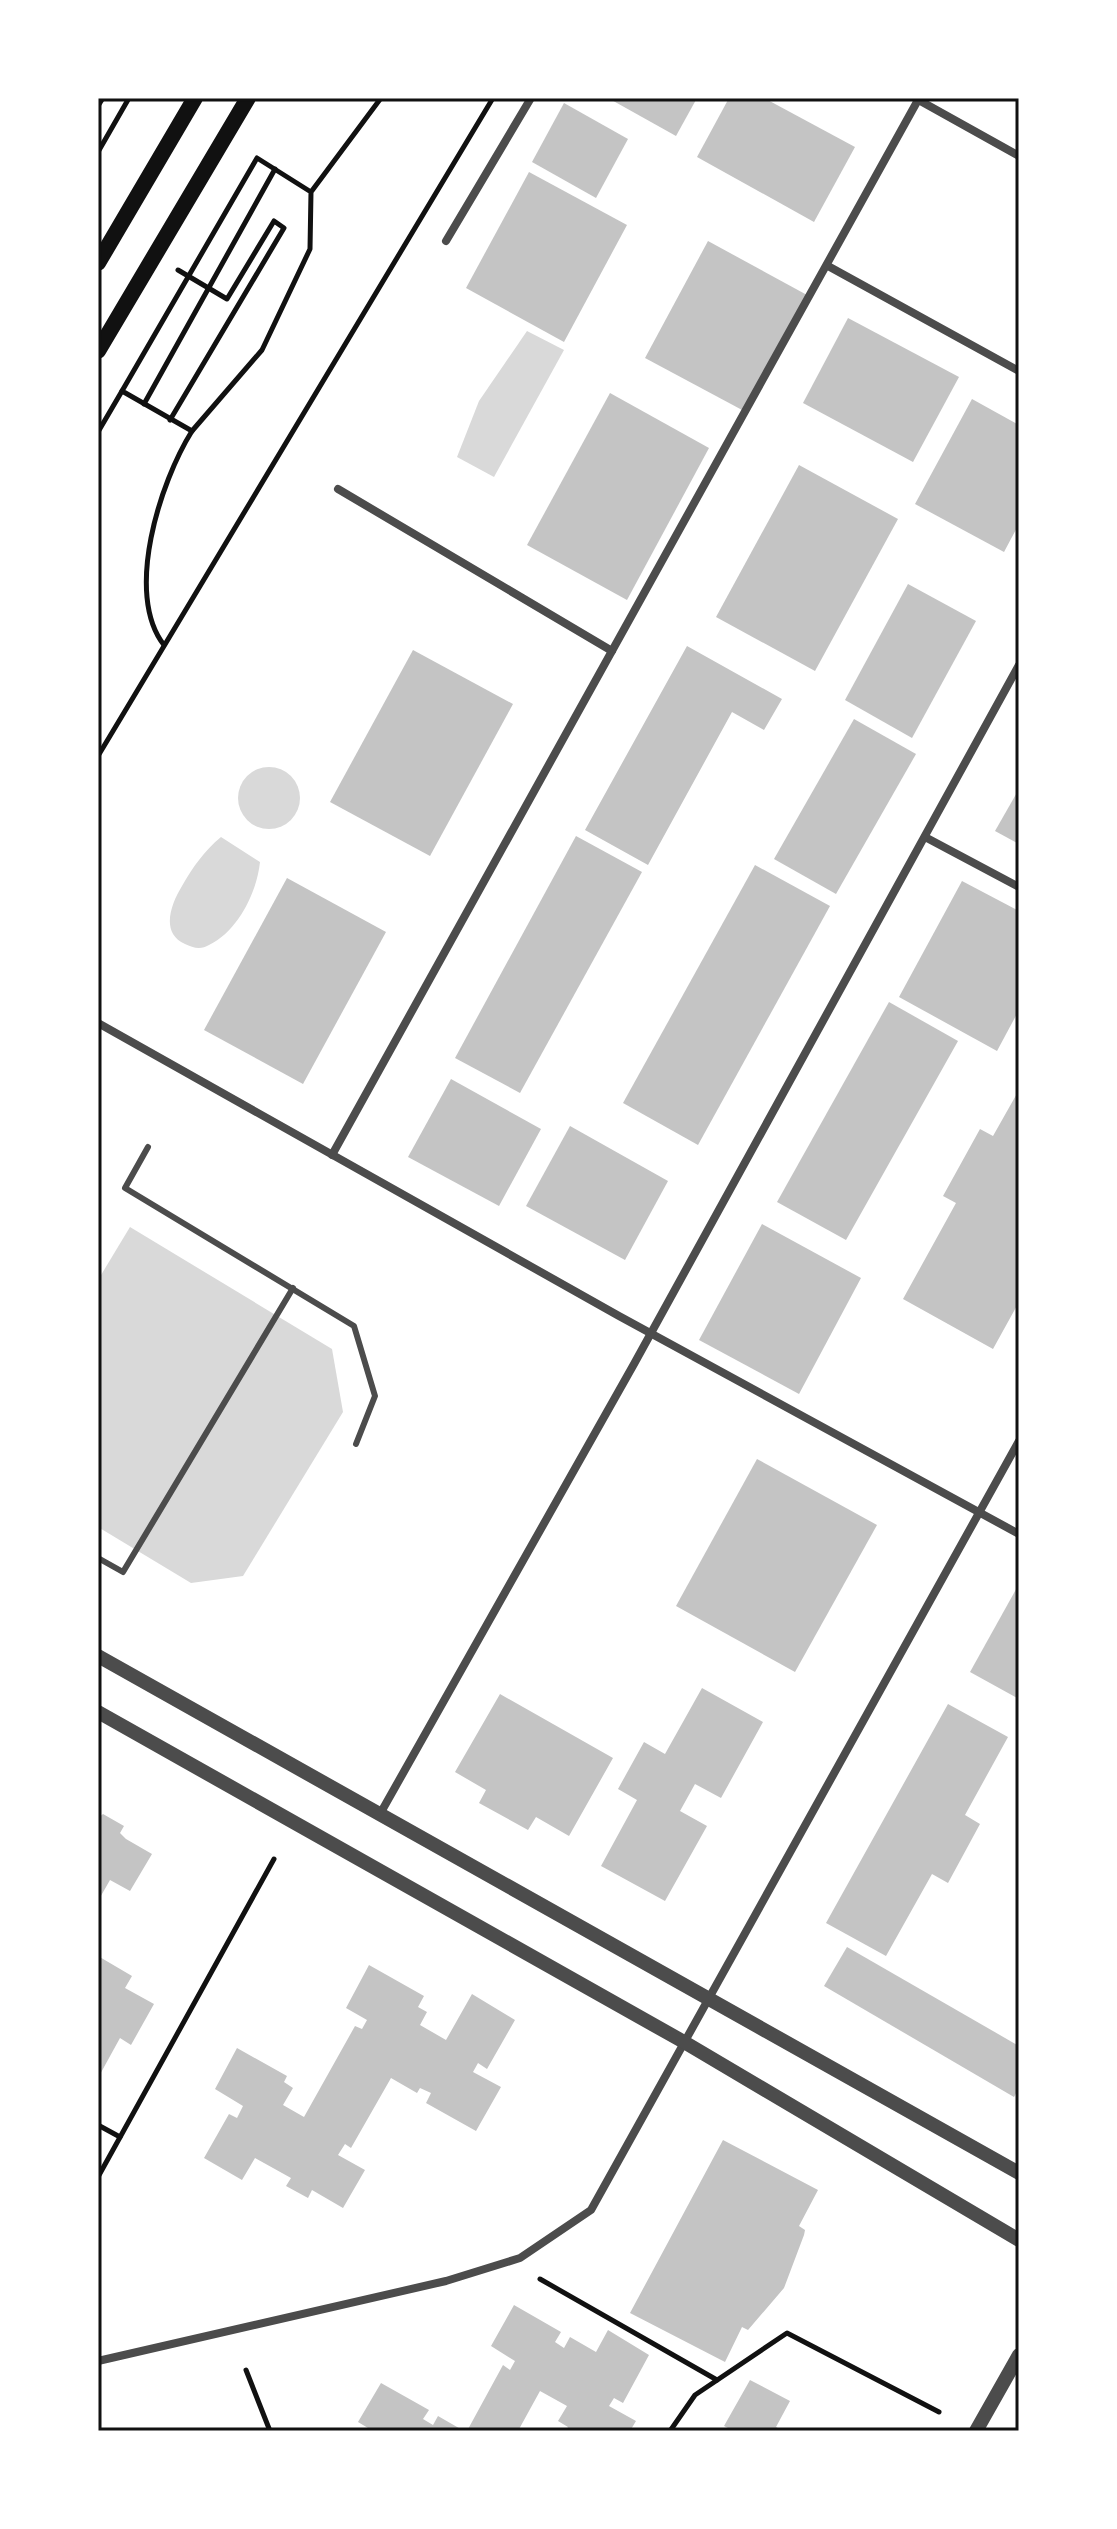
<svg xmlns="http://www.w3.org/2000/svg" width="1117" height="2529" font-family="Manrope,sans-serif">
	<rect width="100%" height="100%" fill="#fff"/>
	<!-- water -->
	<g fill="#d9d9d9">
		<path d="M527,331L564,350L494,477L457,457L479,401Z"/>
		<circle cx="269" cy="798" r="31"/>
		<path d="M221,837L260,862C257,892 238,931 209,945C201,950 193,948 185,944C160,933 171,904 182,886C193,867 204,851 221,837Z"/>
		<path d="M130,1227L332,1349L343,1412L243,1576L191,1583L98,1527V1280Z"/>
	</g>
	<!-- building -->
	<g fill="#c4c4c4">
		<path d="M608,98H697L676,136Z"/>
		<path d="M729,98H764L855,147L814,222L697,157Z"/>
		<path d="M564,103L628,139L596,198L532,162Z"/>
		<path d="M529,172L627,225L564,342L466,288Z"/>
		<path d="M708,241L807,295L744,411L645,358Z"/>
		<path d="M848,318L959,377L913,462L803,403Z"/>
		<path d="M610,393L709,448L627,600L527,545Z"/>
		<path d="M972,399L1019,425V524L1004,552L915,504Z"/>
		<path d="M799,465L898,519L815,671L716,617Z"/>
		<path d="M908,584L976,621L912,738L845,700Z"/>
		<path d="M687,646L782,699L764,730L732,712L648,865L585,830Z"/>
		<path d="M413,650L513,704L430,856L330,802Z"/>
		<path d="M854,719L916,754L836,894L774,859Z"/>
		<path d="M1019,789V844L995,831Z"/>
		<path d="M576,836L642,872L520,1093L455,1058Z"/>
		<path d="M755,865L830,906L698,1145L623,1103Z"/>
		<path d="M287,878L386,932L303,1084L204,1030Z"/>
		<path d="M962,881L1019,911V1010L997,1051L899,997Z"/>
		<path d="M889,1002L958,1041L846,1240L777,1202Z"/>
		<path d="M451,1079L541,1129L499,1206L408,1157Z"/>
		<path d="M1019,1090V1302L993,1349L903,1299L956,1203L943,1196L980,1129L993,1136Z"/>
		<path d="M570,1126L668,1181L625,1260L526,1206Z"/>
		<path d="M762,1224L861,1278L799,1394L699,1340Z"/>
		<path d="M757,1459L877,1525L795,1672L676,1606Z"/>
		<path d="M1019,1584V1699L970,1672Z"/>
		<path d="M702,1688L763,1722L721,1798L695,1784L680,1811L707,1826L665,1901L601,1866L637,1800L618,1789L644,1742L665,1754Z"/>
		<path d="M500,1694L613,1758L569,1836L536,1817L528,1830L479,1803L486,1790L455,1772Z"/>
		<path d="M948,1704L1008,1737L965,1815L980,1824L948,1883L932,1874L886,1956L826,1923Z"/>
		<path d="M103,1814L124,1826L120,1833L126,1839L152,1854L130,1891L110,1880L98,1901V1818Z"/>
		<path d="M847,1947L1019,2046V2088L1014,2097L824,1986Z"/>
		<path d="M98,1956L132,1976L125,1988L154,2004L131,2045L120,2038L98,2078Z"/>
		<path d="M369,1965L424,1996L418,2007L427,2012L420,2025L446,2040L472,1994L515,2020L487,2069L478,2063L473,2072L501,2087L476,2131L426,2103L431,2093L420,2088L417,2093L391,2078L351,2148L345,2144L338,2155L365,2170L343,2208L312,2190L308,2198L286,2186L291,2178L255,2158L242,2180L204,2158L229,2114L237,2118L243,2106L215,2089L237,2048L287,2076L284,2082L293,2088L283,2105L304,2117L355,2026L362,2029L367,2020L346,2008Z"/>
		<path d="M723,2140L818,2190L799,2226L805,2230L804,2235L784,2288L748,2330L742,2327L725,2362L630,2313Z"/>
		<path d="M514,2305L561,2332L555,2342L564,2348L570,2337L596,2352L608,2330L649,2355L623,2403L614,2398L609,2406L636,2421L630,2431H566L568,2427L558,2421L567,2406L540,2391L518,2431H467L503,2365L510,2370L515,2361L491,2346Z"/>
		<path d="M750,2380L790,2401L776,2427L783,2431H734L724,2426Z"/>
		<path d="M381,2383L429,2410L423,2419L433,2425L438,2416L464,2431H373L358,2422Z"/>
	</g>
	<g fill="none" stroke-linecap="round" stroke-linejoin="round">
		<!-- path -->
		<g stroke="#111" stroke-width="5">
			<path d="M98,106L103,98"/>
			<path d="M98,152L129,98"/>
			<path d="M311,192L257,158L122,391L192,431L262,350L310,249L311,192L381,98"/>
			<path d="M144,404L275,169"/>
			<path d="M170,420L284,228L274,221L227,299L178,270"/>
			<path d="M98,432L122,391"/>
			<path d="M164,645C124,594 160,482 192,431"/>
			<path d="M98,756L493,98"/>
			<path d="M98,2125L120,2137"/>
			<path d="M98,2177L274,1859"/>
			<path d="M540,2279L717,2380"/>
			<path d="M246,2370L270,2431"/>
			<path d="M670,2431L695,2395L787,2333L939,2412"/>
		</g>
		<!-- service -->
		<g stroke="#4c4c4c" stroke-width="6">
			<path d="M148,1147L125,1188L354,1326L375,1396L356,1444"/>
			<path d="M98,1558L123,1572L293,1288"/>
		</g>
		<!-- minor -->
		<g stroke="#4c4c4c" stroke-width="8">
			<path d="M915,98L1019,156"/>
			<path d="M446,241L531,98"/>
			<path d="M828,266L1019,371"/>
			<path d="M338,489L612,651"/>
			<path d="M925,837L1019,887"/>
			<path d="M98,1023L619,1316L1019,1534"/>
			<path d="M332,1155L918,100"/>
			<path d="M380,1814L634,1364L1019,665"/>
			<path d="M98,2361L446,2281L520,2258L591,2210L1019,1441"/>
		</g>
		<!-- tertiary -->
		<g stroke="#4c4c4c" stroke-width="14">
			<path d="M98,1656L1019,2173"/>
			<path d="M98,1712L684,2042L1019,2240"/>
			<path d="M976,2431L1019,2355"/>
		</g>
		<!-- secondary -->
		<g stroke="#111" stroke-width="16">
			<path d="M98,263L195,98"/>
			<path d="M98,351L248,98"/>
		</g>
	</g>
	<!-- border -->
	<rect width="1117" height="2529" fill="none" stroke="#ffffff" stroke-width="200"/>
	<rect x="100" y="100" width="917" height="2329" fill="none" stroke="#111" stroke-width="3"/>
</svg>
